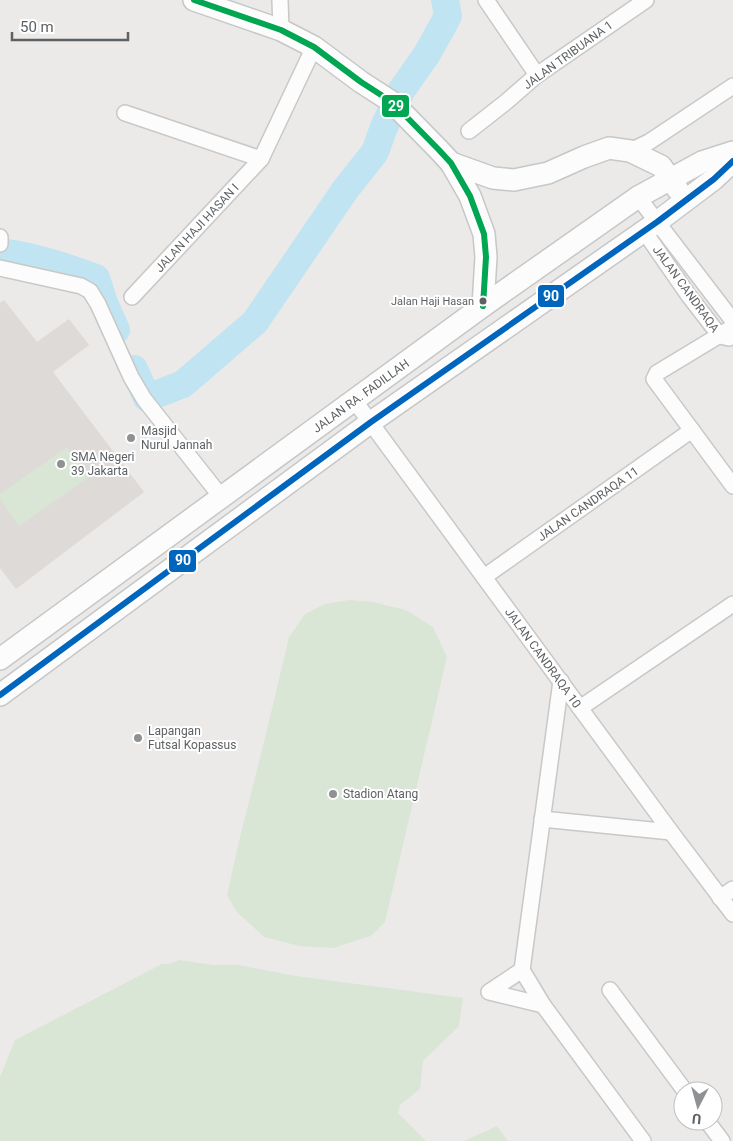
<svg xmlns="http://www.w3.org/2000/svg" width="733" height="1141" font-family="Roboto,sans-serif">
	<rect width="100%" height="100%" fill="#eceae8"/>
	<!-- education -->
	<path fill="#dddad8" d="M4,300L37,342L69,319L89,345L53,372L144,492L16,589L0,568V303Z"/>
	<!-- green -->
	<g fill="#d9e6d5">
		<path d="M67,447L89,477L19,526L0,499V494Z"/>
		<path d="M349,600L373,602L406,610L433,627L447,657L385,922L371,936L333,948L299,946L264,937L236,911L227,895L239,841L265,738L289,637L305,614L325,604Z"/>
		<path d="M179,960L214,965H238L296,976L463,998L459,1026L423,1061L420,1089L400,1105L398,1113L426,1141H0V1077L15,1040L162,964H169Z"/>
		<path d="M497,1126L508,1141H464Z"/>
	</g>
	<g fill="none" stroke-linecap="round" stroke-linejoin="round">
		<!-- river -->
		<g stroke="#c1e4f2" stroke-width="28">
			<path d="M0,252C33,256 64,266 96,278L104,303L116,330"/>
			<path d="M134,369L147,398L183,384L255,322L345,190L375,152L384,127L401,91L427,54L448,16L445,0"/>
		</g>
		<!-- street casing -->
		<g stroke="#c9c8c7" stroke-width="18">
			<g id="street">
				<path d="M280,0L281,30"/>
				<path d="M486,0L537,75"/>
				<path d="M125,113L261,159"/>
				<path d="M469,131L506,102L537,75L646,0"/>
				<path d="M630,151L649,142L733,86"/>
				<path d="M638,197L733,321"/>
				<path d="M644,231L689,296L720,336L729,338"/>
				<path d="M0,237V244"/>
				<path d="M0,268L81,286L90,291L98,304L131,377L144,399L222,498"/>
				<path d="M132,297L261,159L314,47"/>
				<path d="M733,327L657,373L654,379L733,486"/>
				<path d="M354,400L671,832L733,914"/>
				<path d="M484,577L692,430"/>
				<path d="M561,681L522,970L543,1005L643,1141"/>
				<path d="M580,708L733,604"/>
				<path d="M542,819L671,832"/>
				<path d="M720,898L733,889"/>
				<path d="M522,970L489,992L543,1005"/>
				<path d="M610,990L685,1091"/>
				<path d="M707,1121L722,1141"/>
			</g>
		</g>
		<!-- secondary casing -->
		<g stroke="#c6c7c7" stroke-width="24">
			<g id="secondary">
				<path d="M194,0L281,30L314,47L361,82L392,102L439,150L451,163L470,196L484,234L486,257L483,306"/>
				<path d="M451,163L493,178L514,180L548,173L584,157L609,148L630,151L661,166L678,190"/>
				<path d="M0,659L483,306L638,197L702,162L733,152"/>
				<path d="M0,695L371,422L657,222L714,179L733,161"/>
			</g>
		</g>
		<!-- street -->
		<use href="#street" stroke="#fcfcfc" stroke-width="15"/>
		<!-- secondary -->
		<use href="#secondary" stroke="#fcfcfc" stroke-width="21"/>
		<!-- bus-1 casing -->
		<g stroke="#fff" stroke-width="10">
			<path id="bus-1" d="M194,0L281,30L314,47L361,82L392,102L439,150L451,163L470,196L484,234L486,257L483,306"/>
		</g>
		<!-- bus-2 casing -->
		<g stroke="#fff" stroke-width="10">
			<path id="bus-2" d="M0,695L371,422L657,222L714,179L733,161"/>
		</g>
		<!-- bus-1 -->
		<use href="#bus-1" stroke="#00a651" stroke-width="6"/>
		<!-- bus-2 -->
		<use href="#bus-2" stroke="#0065bd" stroke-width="6"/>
	</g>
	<!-- markers -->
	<circle fill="#5d6164" stroke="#fff" stroke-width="2" cx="483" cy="301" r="4.5"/>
	<g fill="#8f9192" stroke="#fff" stroke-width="2">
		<circle cx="131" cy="438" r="5"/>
		<circle cx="61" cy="464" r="5"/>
		<circle cx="138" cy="738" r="5"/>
		<circle cx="333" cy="794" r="5"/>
	</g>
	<g text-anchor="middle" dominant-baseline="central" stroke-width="4" stroke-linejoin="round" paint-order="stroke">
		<!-- bus labels -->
		<g font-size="11" fill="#5d6164" stroke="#fff" text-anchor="end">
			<text x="474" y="301">Jalan Haji Hasan</text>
		</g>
		<!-- street labels -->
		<g font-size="12" fill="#5d6164" stroke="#fff">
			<text transform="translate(568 55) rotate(-36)">JALAN TRIBUANA 1</text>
			<text transform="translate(197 228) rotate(-47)">JALAN HAJI HASAN I</text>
			<text transform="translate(686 289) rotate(54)">JALAN CANDRAQA</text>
			<text transform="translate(361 396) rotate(-36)">JALAN RA. FADILLAH</text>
			<text transform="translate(588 504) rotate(-35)">JALAN CANDRAQA 11</text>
			<text transform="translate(543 658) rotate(54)">JALAN CANDRAQA 10</text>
		</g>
		<!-- poi labels -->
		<g font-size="12" fill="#5d6164" stroke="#fff" text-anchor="start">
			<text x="141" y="431">Masjid<tspan x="141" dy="14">Nurul Jannah</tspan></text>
			<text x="71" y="457">SMA Negeri<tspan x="71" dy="14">39 Jakarta</tspan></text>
			<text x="148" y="731">Lapangan<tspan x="148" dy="14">Futsal Kopassus</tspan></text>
			<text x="343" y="794">Stadion Atang</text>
		</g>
	</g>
	<g stroke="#fff" stroke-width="2">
		<rect x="381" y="94" width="29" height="24" rx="5" fill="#00a651"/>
		<rect x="537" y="284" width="28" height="24" rx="5" fill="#0065bd"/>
		<rect x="168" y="549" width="29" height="24" rx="5" fill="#0065bd"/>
	</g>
	<g font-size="14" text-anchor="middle" font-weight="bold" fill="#fff">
		<text x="396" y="111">29</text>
		<text x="551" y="301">90</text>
		<text x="183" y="565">90</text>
	</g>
	<!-- north arrow -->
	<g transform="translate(698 1106) rotate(186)"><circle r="24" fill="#ffffff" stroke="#bec0c1"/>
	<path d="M0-4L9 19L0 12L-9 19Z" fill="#8f9192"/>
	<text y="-8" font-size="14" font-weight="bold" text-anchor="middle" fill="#5d6164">U</text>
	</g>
	<!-- scale -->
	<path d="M12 32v8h116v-8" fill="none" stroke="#5d6164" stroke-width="2.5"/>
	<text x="20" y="32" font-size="15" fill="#5d6164" stroke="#ffffff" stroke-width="4" paint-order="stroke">50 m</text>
</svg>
